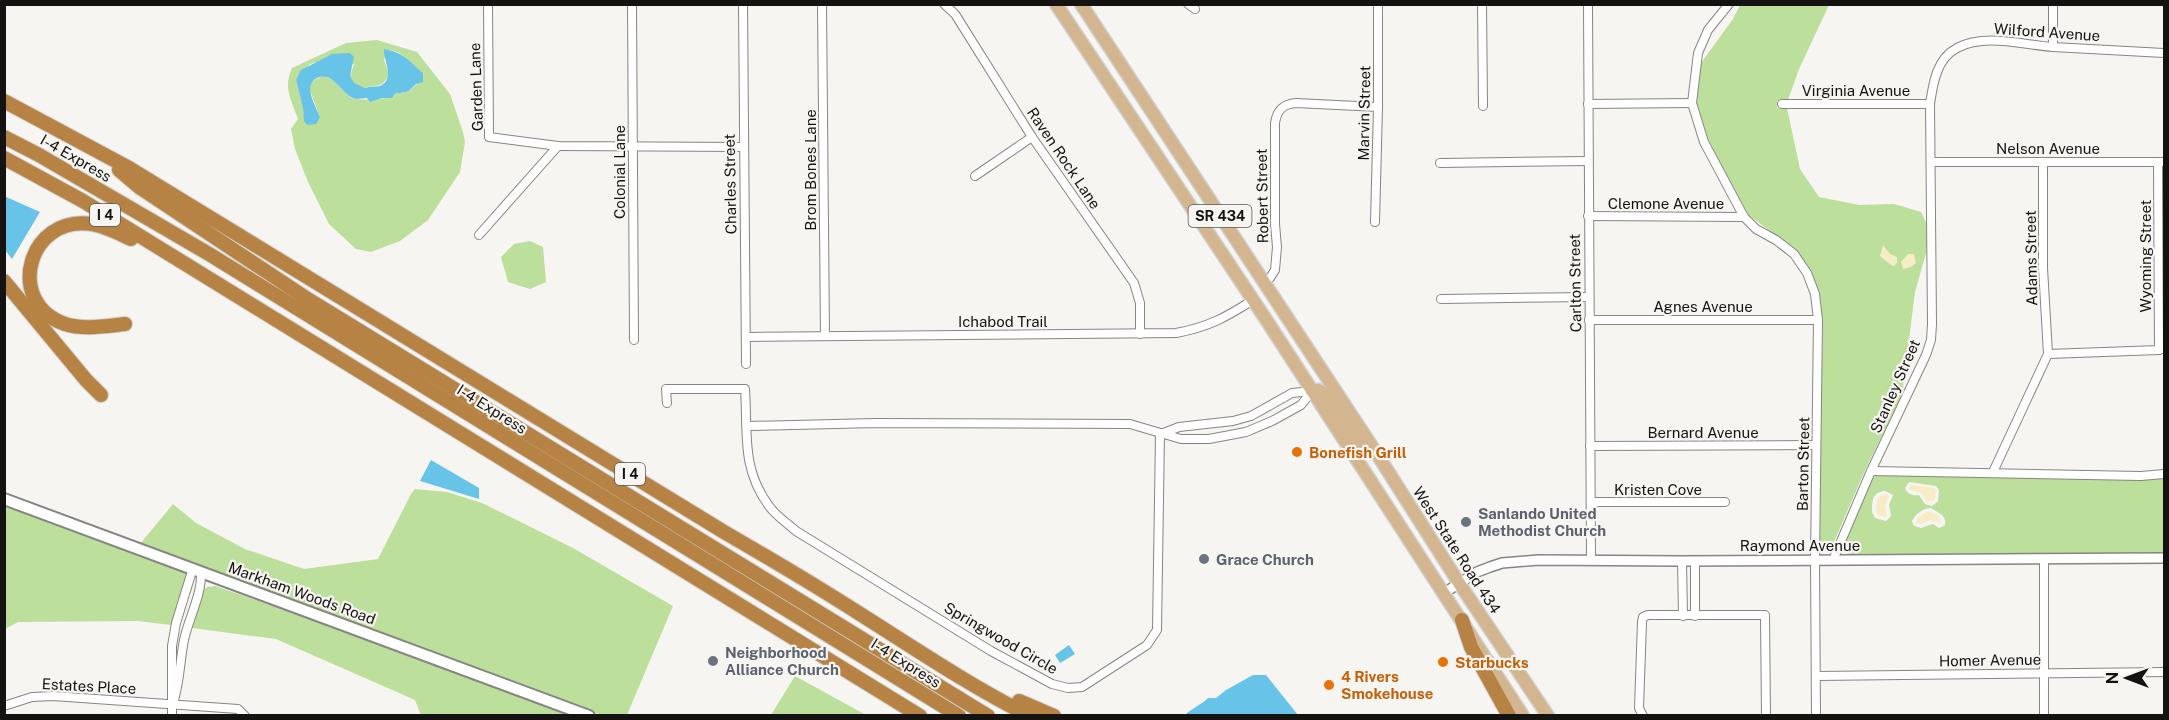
<svg xmlns="http://www.w3.org/2000/svg" width="2169" height="720" font-family="'Public Sans',sans-serif">
	<rect width="100%" height="100%" fill="#f7f5f2"/>
	<!-- green -->
	<g fill="#bcdf9b" fill-rule="evenodd">
		<path d="M1740,5H1829L1799,69L1788,100L1777,101V108H1787L1800,169L1819,197L1859,205L1894,204L1921,212L1928,226V246L1915,292L1902,395L1866,468L1830,551L1822,549L1819,545L1818,536L1823,323L1819,294L1811,272L1798,252L1746,213L1709,141L1696,102L1701,63L1733,19Z"/>
		<path d="M377,40L417,52L450,94L463,132L465,142L460,172L428,220L400,241L371,252L356,249L329,224L308,182L295,149L291,129L298,119C291,99 283,88 292,68L346,43ZM387,50C408,51 410,66 417,84C409,91 408,93 396,93L394,96C387,99 358,101 352,98C341,92 336,77 322,76L311,82L309,88L320,117L303,114V108L296,80L310,64L316,62L354,64L350,76L354,84L365,88C378,84 382,89 389,74L384,60Z"/>
		<path d="M530,241L543,247L546,282L530,289L508,282L501,257L514,244Z"/>
		<path d="M1874,475L2142,480L2164,478V553L1852,555L1848,554L1843,546ZM1909,482L1936,486L1939,490L1938,501L1932,506L1925,504L1919,495C1913,496 1907,494 1905,488ZM1885,491L1893,495L1889,505L1891,516L1886,521L1875,518L1872,512C1872,501 1872,492 1885,491ZM1931,508C1938,513 1947,515 1945,525L1939,528L1933,524L1921,528L1914,526L1912,521C1915,514 1924,508 1931,508Z"/>
		<path d="M415,489L447,492L482,503L573,548L673,606L627,715H601L206,570L193,564L5,495L140,544L173,504L196,523L245,549L304,569L378,559L411,494Z"/>
		<path d="M4,503L189,571L171,625L138,621L18,622L5,629Z"/>
		<path d="M215,586L456,670L578,715H421L415,700L276,639L192,628L201,592L207,587Z"/>
		<path d="M795,676L866,715H771Z"/>
	</g>
	<!-- sand -->
	<g fill="#f6ecc6">
		<path d="M1883,245L1890,254L1897,257V263L1894,266C1890,265 1884,259 1880,256Z"/>
		<path d="M1908,254H1914L1916,263L1911,267L1903,269L1901,262Z"/>
		<path d="M1911,485L1934,488L1936,490L1935,500L1927,502L1922,493L1910,490L1908,488Z"/>
		<path d="M1887,494L1889,496L1885,505L1887,517L1877,515L1876,507L1878,497Z"/>
		<path d="M1928,511L1940,517L1941,523L1930,520L1921,524L1916,523L1917,518Z"/>
	</g>
	<!-- water -->
	<g fill="#68c3e9">
		<path d="M384,49C405,53 407,60 423,73V82L416,84C409,91 408,93 396,93L392,98H382L370,102L367,98C362,98 357,100 353,98C345,95 339,84 331,79C326,76 322,76 317,78C302,85 316,106 320,117L316,124L307,125L304,121L303,108L296,80L301,70L332,54L350,53L354,57L350,76L354,83L365,88C371,86 375,87 380,86C396,79 383,60 384,49Z"/>
		<path d="M4,196L40,212L12,259L5,250Z"/>
		<path d="M431,460L479,488V499L420,481Z"/>
		<path d="M1069,645L1075,654L1060,663L1055,655Z"/>
		<path d="M1253,675H1266L1298,715H1185C1192,708 1201,705 1208,698H1216L1226,690Z"/>
	</g>
	<g fill="none" stroke-linecap="round" stroke-linejoin="round">
		<!-- minor casing -->
		<g stroke="#868582" stroke-width="10">
			<g id="minor">
				<path d="M488,4L489,137L558,146L743,147"/>
				<path d="M632,4L634,340"/>
				<path d="M743,4L746,364"/>
				<path d="M822,4L825,336"/>
				<path d="M944,4L955,14L1032,137L1134,283L1140,303V334"/>
				<path d="M1188,4L1195,9"/>
				<path d="M1482,4L1483,106"/>
				<path d="M1588,4L1591,560"/>
				<path d="M1729,4L1708,30L1698,53L1692,103L1704,142L1744,217L1756,229L1776,240L1794,254L1807,273L1815,294L1818,320L1815,560L1816,716"/>
				<path d="M2053,47V4"/>
				<path d="M1588,104L1692,103"/>
				<path d="M1782,104H1930"/>
				<path d="M1931,162H2164"/>
				<path d="M2158,162L2159,350"/>
				<path d="M1440,163L1587,161"/>
				<path d="M975,176L1032,137"/>
				<path d="M1588,216L1744,217"/>
				<path d="M1375,222L1378,107V4"/>
				<path d="M479,235L558,146"/>
				<path d="M1262,282L1270,278L1275,270L1277,247L1275,224V123C1277,110 1283,104 1296,103L1378,107"/>
				<path d="M1441,299L1588,297"/>
				<path d="M1589,320H1818"/>
				<path d="M746,337L1176,333C1208,327 1225,318 1253,300"/>
				<path d="M2048,354L2159,350L2164,348"/>
				<path d="M667,403L666,389H745C748,433 741,468 769,506C775,515 787,523 796,531L991,651L1052,684L1068,688L1082,687L1147,645L1157,630L1160,434"/>
				<path d="M748,426L876,423L1130,424L1181,439H1209L1246,432L1272,421L1301,405L1312,391"/>
				<path d="M1161,434L1179,427L1233,421L1251,416L1292,393L1312,391"/>
				<path d="M1590,446L1816,445"/>
				<path d="M1871,471L2141,476L2164,474"/>
				<path d="M1993,472L2048,354L2043,268V162"/>
				<path d="M1591,502H1725"/>
				<path d="M1833,560L1871,471L1926,355L1931,340L1932,324L1930,104C1933,83 1937,58 1957,48C1985,33 2023,45 2053,47C2090,49 2127,51 2164,53"/>
				<path d="M1682,561L1683,616"/>
				<path d="M1695,561V616"/>
				<path d="M1816,676L2164,672"/>
				<path d="M174,700C180,680 180,660 184,640C189,617 202,595 201,572"/>
				<path d="M4,706L32,697L53,696L238,709L245,716"/>
				<path d="M172,716V646L176,623L193,568"/>
				<path d="M1643,716L1639,708L1642,622L1643,617L1648,615H1765L1766,716"/>
				<path d="M2044,716V559"/>
			</g>
		</g>
		<!-- tertiary casing -->
		<g stroke="#868582" stroke-width="12">
			<path id="tertiary" d="M1444,593L1477,572L1490,567L1502,563L1538,560L1682,561L2164,558"/>
		</g>
		<!-- secondary casing -->
		<g stroke="#868582" stroke-width="14">
			<path id="secondary" d="M4,499L589,716"/>
		</g>
		<!-- primary casing -->
		<g stroke="#d0d0d0" stroke-width="15">
			<g id="primary">
				<path d="M1056,4L1267,321L1523,716"/>
				<path d="M1081,4L1377,454L1459,583L1548,716"/>
				<path d="M1312,391L1318,390L1326,394L1363,446"/>
			</g>
		</g>
		<!-- motorway casing -->
		<g stroke="#d0d0d0" stroke-width="16">
			<g id="motorway">
				<path d="M4,101L129,168L724,532C769,558 813,584 857,612C914,648 970,686 1030,716"/>
				<path d="M4,137L39,155L209,254L959,716"/>
				<path d="M4,158L83,201L920,716"/>
				<path d="M119,170L139,187L306,298L988,716"/>
				<path d="M4,281L86,380L101,395"/>
				<path d="M125,324C106,326 83,330 65,324C4,303 28,214 92,224C106,226 118,233 131,239"/>
				<path d="M1462,620L1471,647L1509,716"/>
				<path d="M1019,701L1054,716"/>
			</g>
		</g>
		<!-- minor -->
		<use href="#minor" stroke="#fff" stroke-width="8"/>
		<!-- tertiary -->
		<use href="#tertiary" stroke="#fff" stroke-width="9"/>
		<!-- secondary -->
		<use href="#secondary" stroke="#fff" stroke-width="10"/>
		<!-- primary -->
		<use href="#primary" stroke="#d3b58f" stroke-width="12"/>
		<!-- motorway -->
		<use href="#motorway" stroke="#b68344" stroke-width="14"/>
	</g>
	<!-- markers -->
	<g fill="#e8710a" stroke="#f7f5f2" stroke-width="2">
		<circle cx="1297" cy="452" r="6"/>
		<circle cx="1443" cy="662" r="6"/>
		<circle cx="1329" cy="685" r="6"/>
	</g>
	<g fill="#6b7280" stroke="#f7f5f2" stroke-width="2">
		<circle cx="1466" cy="522" r="6"/>
		<circle cx="1204" cy="559" r="6"/>
		<circle cx="713" cy="661" r="6"/>
	</g>
	<g text-anchor="middle" dominant-baseline="central" stroke-width="4.5" stroke-linejoin="round" paint-order="stroke">
		<!-- shield labels -->
		<g fill="#f7f5f2" stroke="#585755" stroke-width="1.5">
			<rect x="90" y="204" width="30" height="22" rx="4.5"/>
			<rect x="1188.5" y="205" width="63" height="22" rx="4.5"/>
			<rect x="615" y="463" width="30" height="22" rx="4.5"/>
		</g>
		<g font-size="14" font-weight="bold" fill="#141312">
			<text x="105" y="215">I 4</text>
			<text x="1220" y="216">SR 434</text>
			<text x="630" y="474">I 4</text>
		</g>
		<!-- street labels -->
		<g font-size="15" fill="#141312" stroke="#f7f5f2">
			<text transform="translate(2047 32) rotate(4)">Wilford Avenue</text>
			<text transform="translate(476 87) rotate(-92)">Garden Lane</text>
			<text x="1856" y="90">Virginia Avenue</text>
			<text transform="translate(1364 113) rotate(-89)">Marvin Street</text>
			<text x="2048" y="148">Nelson Avenue</text>
			<text transform="translate(76 158) rotate(30)">I-4 Express</text>
			<text transform="translate(1064 158) rotate(56)">Raven Rock Lane</text>
			<text transform="translate(810 170) rotate(-90)">Brom Bones Lane</text>
			<text transform="translate(619 172) rotate(-90)">Colonial Lane</text>
			<text transform="translate(730 184) rotate(-91)">Charles Street</text>
			<text transform="translate(1262 196) rotate(-91)">Robert Street</text>
			<text x="1666" y="203">Clemone Avenue</text>
			<text transform="translate(2145 256) rotate(-90)">Wyoming Street</text>
			<text transform="translate(2031 258) rotate(-91)">Adams Street</text>
			<text transform="translate(1575 283) rotate(-91)">Carlton Street</text>
			<text x="1703" y="306">Agnes Avenue</text>
			<text x="1003" y="321">Ichabod Trail</text>
			<text transform="translate(1895 386) rotate(-66)">Stanley Street</text>
			<text transform="translate(492 409) rotate(32)">I-4 Express</text>
			<text x="1703" y="432">Bernard Avenue</text>
			<text transform="translate(1803 464) rotate(-89)">Barton Street</text>
			<text x="1658" y="489">Kristen Cove</text>
			<text x="1800" y="545">Raymond Avenue</text>
			<text transform="translate(1457 550) rotate(57)">West State Road 434</text>
			<text transform="translate(302 593) rotate(20)">Markham Woods Road</text>
			<text transform="translate(1001 638) rotate(30)">Springwood Circle</text>
			<text transform="translate(1990 660) rotate(-1)">Homer Avenue</text>
			<text transform="translate(906 663) rotate(32)">I-4 Express</text>
			<text transform="translate(89 686) rotate(3)">Estates Place</text>
		</g>
		<!-- food labels -->
		<g font-size="15" font-weight="bold" fill="#c56008" stroke="#f7f5f2" text-anchor="start">
			<text x="1309" y="452">Bonefish Grill</text>
			<text x="1455" y="662">Starbucks</text>
			<text x="1341" y="676">4 Rivers<tspan x="1341" dy="17">Smokehouse</tspan></text>
		</g>
		<!-- worship labels -->
		<g font-size="15" font-weight="bold" fill="#5b616d" stroke="#f7f5f2" text-anchor="start">
			<text x="1478" y="513">Sanlando United<tspan x="1478" dy="17">Methodist Church</tspan></text>
			<text x="1216" y="559">Grace Church</text>
			<text x="725" y="652">Neighborhood<tspan x="725" dy="17">Alliance Church</tspan></text>
		</g>
	</g>
	<!-- border -->
	<rect width="2169" height="720" fill="none" stroke="#141312" stroke-width="12"/>
	<!-- north arrow -->
	<g transform="translate(2127 678) rotate(270)" stroke="#f7f5f2" stroke-width="4.5" paint-order="stroke">
	<path d="M0-4.5L10 22L0 15L-10 22Z" fill="#141312"/>
	<text y="-9" font-size="16" font-weight="bold" text-anchor="middle" fill="#141312">N</text>
	</g>
</svg>
